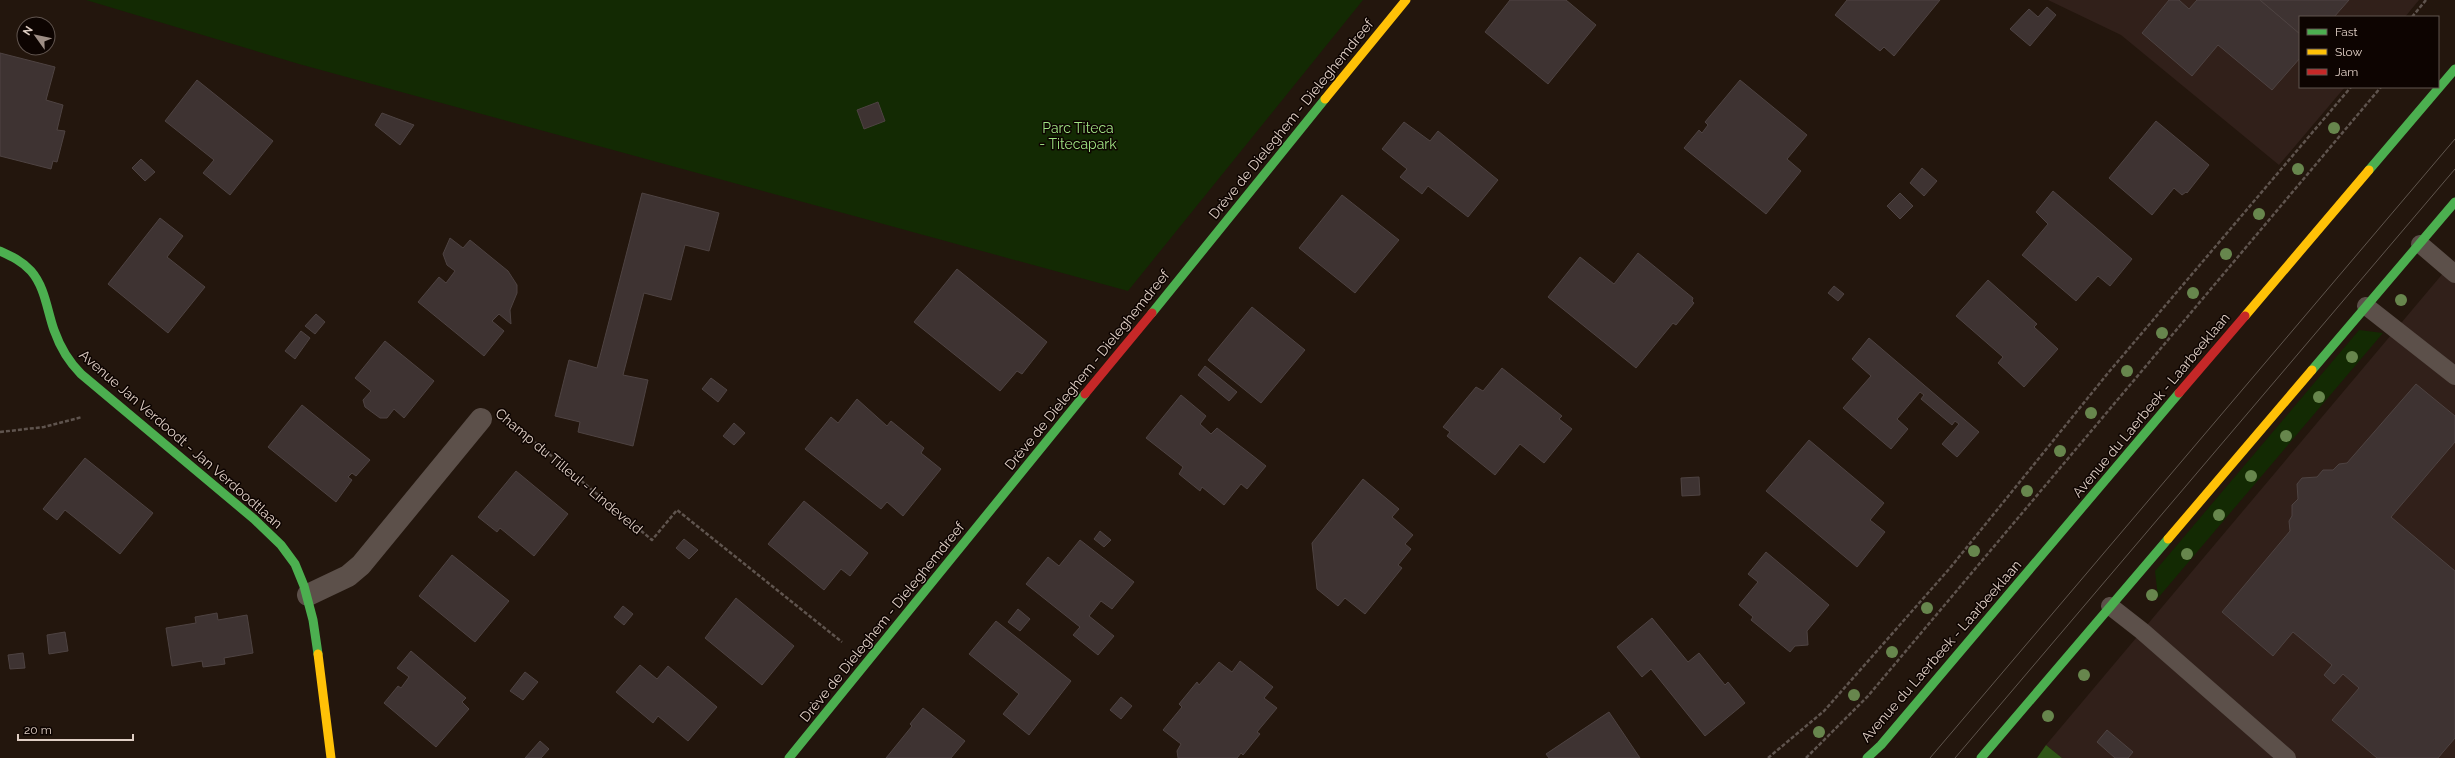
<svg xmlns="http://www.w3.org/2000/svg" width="2455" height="758" font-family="Raleway,sans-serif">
	<rect width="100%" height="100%" fill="#23160d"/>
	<!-- commercial -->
	<g fill="#31201a">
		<path d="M2048,0H2419L2405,17H2300V87H2345L2279,165L2121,35Z"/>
		<path d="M2455,259V758H2062L2046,745Z"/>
	</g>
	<!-- green -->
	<g fill="#132a03">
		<path d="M86,0H1363L1128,291L299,64Z"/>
		<path d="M2359,330L2383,333L2158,598L2155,571Z"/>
	</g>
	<!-- forest -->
	<path fill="#305617" d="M2046,745L2062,758H2037Z"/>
	<!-- building -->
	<g fill="#3e3332" stroke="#4e4342">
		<path d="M1510,0H1566L1596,25L1548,84L1485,32Z"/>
		<path d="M1847,0H1940L1894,56L1884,47L1880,51L1835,15Z"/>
		<path d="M2169,0H2179L2189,9L2197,0H2260L2300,34V58L2272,90L2218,45L2192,76L2142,33Z"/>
		<path d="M2260,0H2349L2334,17H2300V34Z"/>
		<path d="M2047,7L2056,15L2030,46L2010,29L2029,9L2038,17Z"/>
		<path d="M0,53L55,67L46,100L63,105L57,130L65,131L57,162L53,161L51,169L0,156Z"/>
		<path d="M197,80L273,141L230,195L203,173L214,160L165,121Z"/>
		<path d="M1740,80L1807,135L1787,159L1801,171L1766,214L1684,148L1699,130L1702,133L1708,125L1705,122Z"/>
		<path d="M878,102L885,121L864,129L857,110Z"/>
		<path d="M382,113L414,125L400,145L375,125Z"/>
		<path d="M2156,121L2209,165L2187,193L2186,192L2182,195L2174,188L2152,215L2109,178Z"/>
		<path d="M1404,122L1430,141L1438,131L1498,180L1468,217L1428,186L1422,194L1400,177L1407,169L1382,149Z"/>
		<path d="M141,159L155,172L145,181L132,168Z"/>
		<path d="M1922,168L1937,181L1924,196L1910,183Z"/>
		<path d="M2053,191L2132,259L2110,286L2098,276L2076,301L2022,255L2048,224L2036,212Z"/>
		<path d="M642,193L719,213L709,251L685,245L671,300L644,293L623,375L648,380L633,446L578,432L580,422L555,416L569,360L597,368Z"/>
		<path d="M1900,193L1913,206L1900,219L1887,206Z"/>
		<path d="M1342,195L1399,240L1355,293L1299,248Z"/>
		<path d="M160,218L183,236L167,257L205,287L168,333L108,284Z"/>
		<path d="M450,238L463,248L470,240L508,271L517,285V293L510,310L511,324L499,314L492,321L504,331L484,356L418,302L439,277L446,283L455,271L447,265L443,254Z"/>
		<path d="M1638,253L1693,298L1692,301L1694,303L1676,325L1673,323L1636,368L1548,297L1580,257L1614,284Z"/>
		<path d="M957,269L1047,342L1022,374L1017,371L1000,391L914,322Z"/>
		<path d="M1988,280L2037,324L2034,327L2058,349L2024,387L1998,363L2003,357L1956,316Z"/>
		<path d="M1834,286L1844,294L1838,301L1828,293Z"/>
		<path d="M1252,307L1305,350L1261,403L1208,360Z"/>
		<path d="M316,314L325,322L315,334L305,326Z"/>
		<path d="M301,331L310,338L295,359L285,351Z"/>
		<path d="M1869,338L1979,432L1957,457L1942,444L1959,424L1955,421L1952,425L1921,399L1924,395L1920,392L1897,419L1908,429L1891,449L1843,408L1871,376L1852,359Z"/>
		<path d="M385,341L434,381L404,418L394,409L387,418H380L365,407L363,400L371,391L355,378Z"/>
		<path d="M1205,366L1237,392L1229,401L1198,375Z"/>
		<path d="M1502,368L1562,416L1559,419L1572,429L1544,463L1520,444L1495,475L1447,436L1450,432L1443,427L1476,387L1483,391Z"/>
		<path d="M711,378L727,390L718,402L702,389Z"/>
		<path d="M2416,384L2455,416V442L2391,517L2455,571V738L2438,758H2377L2332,720L2359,688L2343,674L2334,684L2324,675L2332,665L2293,632L2273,656L2222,612L2290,531L2289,521L2292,516V505L2298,499L2297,484L2302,478L2317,477L2323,470H2333L2339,464L2347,463Z"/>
		<path d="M1181,395L1206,416L1200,424L1211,434L1217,428L1266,466L1247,489L1241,484L1224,505L1202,487L1200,491L1179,474L1183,467L1146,438Z"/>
		<path d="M857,399L887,426L891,421L924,448L921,453L941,469L903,516L887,502L881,509L805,449L831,417L838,423Z"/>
		<path d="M302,405L370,460L356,476L352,473L348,477L352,480L336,502L268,447Z"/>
		<path d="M734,423L745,433L734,445L723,436Z"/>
		<path d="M1809,440L1884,503L1870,520L1885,532L1857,567L1766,491Z"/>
		<path d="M85,458L153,513L120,554L65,510L57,520L43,509Z"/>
		<path d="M516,471L568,514L534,556L500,528L497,532L478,517Z"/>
		<path d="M1699,477L1700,495L1682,496L1681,478Z"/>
		<path d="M1363,479L1399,509L1392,517L1413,535L1405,544L1411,549L1398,565L1402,568L1365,614L1345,598L1338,606L1317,589L1312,543Z"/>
		<path d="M804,501L868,553L850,576L841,569L824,590L768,544Z"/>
		<path d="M1100,531L1111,540L1104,547L1094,539Z"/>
		<path d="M684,539L698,550L689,559L676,548Z"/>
		<path d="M1080,540L1134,582L1112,609L1101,601L1089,616L1114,636L1098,655L1073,635L1080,627L1026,584L1048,557L1059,566Z"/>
		<path d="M1766,552L1829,605L1807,631L1808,645L1795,646L1790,652L1751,620L1753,617L1739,605L1758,582L1748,574Z"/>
		<path d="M452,555L509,601L475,642L419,596Z"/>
		<path d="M736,598L794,646L762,685L705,638Z"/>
		<path d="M623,606L633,614L624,625L614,617Z"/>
		<path d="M1018,609L1030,619L1020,631L1008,622Z"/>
		<path d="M217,613L218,620L247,615L253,653L224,658L225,664L203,667L202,661L172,666L166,628L196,623L195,617Z"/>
		<path d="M1652,618L1688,662L1699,653L1725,685L1728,682L1745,703L1705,736L1651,669L1642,677L1617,647Z"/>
		<path d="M996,621L1071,681L1029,735L1003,714L1019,694L969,654Z"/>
		<path d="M65,632L68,651L49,654L47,635Z"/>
		<path d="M411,651L466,698L462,702L469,709L436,747L384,703L398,686L401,688L409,677L397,668Z"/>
		<path d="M23,653L25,668L10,669L8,655Z"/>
		<path d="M1240,661L1273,687L1264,698L1277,708L1257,732L1260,734L1243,755L1241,753L1237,758H1178L1177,751L1181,744L1163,730L1182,707L1179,704L1197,682L1199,685L1219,662L1232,672Z"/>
		<path d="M640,665L657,679L668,666L717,707L688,741L658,716L653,723L616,692Z"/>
		<path d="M525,672L538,682L523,700L510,691Z"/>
		<path d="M1121,697L1132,706L1121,719L1110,710Z"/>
		<path d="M923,708L965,741L951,758H886L912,726L910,724Z"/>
		<path d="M1609,712L1640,758H1549L1546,754Z"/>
		<path d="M2107,730L2133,752L2128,758H2115L2097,742Z"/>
		<path d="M540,741L549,749L541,758H525Z"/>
	</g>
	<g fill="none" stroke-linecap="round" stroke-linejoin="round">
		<!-- path -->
		<g stroke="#5f544e" stroke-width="2.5" stroke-dasharray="4 2" stroke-linecap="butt">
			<path d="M2412,17L2426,0"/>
			<path d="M512,423L652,540L677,510L842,642"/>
			<path d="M0,432L44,427L82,417"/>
			<path d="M1768,758L1824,711L1950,568L2108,373L2351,87"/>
			<path d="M1806,758L1868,696L2381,87"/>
		</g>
		<!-- lane -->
		<g stroke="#5c504a" stroke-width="18">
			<path d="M2420,244L2455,274"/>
			<path d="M2366,306L2455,376"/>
			<path d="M2110,606L2142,631L2287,758"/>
		</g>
		<!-- street -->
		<path stroke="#5c504a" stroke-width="22" d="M308,595L348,576L361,565L481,419"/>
		<!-- fast -->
		<g stroke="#4caf50" stroke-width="9">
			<path d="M2369,170L2455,69"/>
			<path d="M0,251C11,256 22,261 31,271C45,287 47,310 54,330C60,347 68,361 81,374L254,519L281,545L295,564L304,586L313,620L318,654"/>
			<path d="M1152,313L1325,99"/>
			<path d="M2312,370L2455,202"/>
			<path d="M789,758L1085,394"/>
			<path d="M1867,758L1881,745L2179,393"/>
			<path d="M1981,758L2168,539"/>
		</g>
		<!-- slow -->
		<g stroke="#ffc107" stroke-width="9">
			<path d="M1325,99L1406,0"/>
			<path d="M2245,316L2369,170"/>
			<path d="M2168,539L2312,370"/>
			<path d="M318,654L331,758"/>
		</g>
		<!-- jam -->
		<g stroke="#c62828" stroke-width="9">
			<path d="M2179,393L2245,316"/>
			<path d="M1085,394L1152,313"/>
		</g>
		<!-- tram -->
		<g stroke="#60564e" stroke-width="1">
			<path d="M1930,758L2455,139"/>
			<path d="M1955,758L2455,169"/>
		</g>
	</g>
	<!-- trees -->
	<g fill="#67864d">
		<circle cx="2334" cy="128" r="6"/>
		<circle cx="2298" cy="169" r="6"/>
		<circle cx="2259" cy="214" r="6"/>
		<circle cx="2226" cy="254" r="6"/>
		<circle cx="2193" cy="293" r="6"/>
		<circle cx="2401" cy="300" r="6"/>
		<circle cx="2162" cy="333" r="6"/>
		<circle cx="2352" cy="357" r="6"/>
		<circle cx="2127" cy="371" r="6"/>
		<circle cx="2319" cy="397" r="6"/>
		<circle cx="2091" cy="413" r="6"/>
		<circle cx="2286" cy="436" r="6"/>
		<circle cx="2060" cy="451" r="6"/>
		<circle cx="2251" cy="476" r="6"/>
		<circle cx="2027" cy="491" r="6"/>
		<circle cx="2219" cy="515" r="6"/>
		<circle cx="1974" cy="551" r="6"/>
		<circle cx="2187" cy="554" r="6"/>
		<circle cx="2152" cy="595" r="6"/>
		<circle cx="1927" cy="608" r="6"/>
		<circle cx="1892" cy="652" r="6"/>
		<circle cx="2084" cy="675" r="6"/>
		<circle cx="1854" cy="695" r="6"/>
		<circle cx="2048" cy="716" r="6"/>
		<circle cx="1819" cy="732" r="6"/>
	</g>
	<g text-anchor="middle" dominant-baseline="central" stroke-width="3" stroke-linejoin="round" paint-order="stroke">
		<!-- street labels -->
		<g font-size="14" fill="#e0cfc5" stroke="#0d0401">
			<text transform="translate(1291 119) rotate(-51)">Drève de Dieleghem - Dieleghemdreef</text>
			<text transform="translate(1087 370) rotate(-51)">Drève de Dieleghem - Dieleghemdreef</text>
			<text transform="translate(2151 405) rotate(-50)">Avenue du Laerbeek - Laarbeeklaan</text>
			<text transform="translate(181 439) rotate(41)">Avenue Jan Verdoodt - Jan Verdoodtlaan</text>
			<text transform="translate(569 471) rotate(40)">Champ du Tilleul - Lindeveld</text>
			<text transform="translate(882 622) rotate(-51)">Drève de Dieleghem - Dieleghemdreef</text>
			<text transform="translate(1941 651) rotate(-49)">Avenue du Laerbeek - Laarbeeklaan</text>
		</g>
		<!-- park labels -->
		<g font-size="14" fill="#9fe282" stroke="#0d0401">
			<text x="1078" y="128">Parc Titeca<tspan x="1078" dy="16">- Titecapark</tspan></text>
		</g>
	</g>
	<!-- legend -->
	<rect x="2299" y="16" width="140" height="72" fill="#0d0401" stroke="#61554f"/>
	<rect x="2307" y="29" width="20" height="6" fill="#4caf50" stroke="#61554f"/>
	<text x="2335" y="36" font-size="12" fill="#e0cfc5">Fast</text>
	<rect x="2307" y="49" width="20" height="6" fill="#ffc107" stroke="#61554f"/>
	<text x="2335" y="56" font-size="12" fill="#e0cfc5">Slow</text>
	<rect x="2307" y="69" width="20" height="6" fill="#c62828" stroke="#61554f"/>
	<text x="2335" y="76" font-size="12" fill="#e0cfc5">Jam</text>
	<!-- north arrow -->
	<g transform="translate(36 36) rotate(303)"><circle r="19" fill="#0d0401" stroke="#61554f"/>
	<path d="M0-3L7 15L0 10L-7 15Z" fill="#9e8e85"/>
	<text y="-6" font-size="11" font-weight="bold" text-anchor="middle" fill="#e0cfc5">N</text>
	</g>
	<!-- scale -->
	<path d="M18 734v6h115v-6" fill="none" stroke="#e0cfc5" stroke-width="2"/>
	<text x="24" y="734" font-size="12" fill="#e0cfc5" stroke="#0d0401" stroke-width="3" paint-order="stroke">20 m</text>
</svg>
